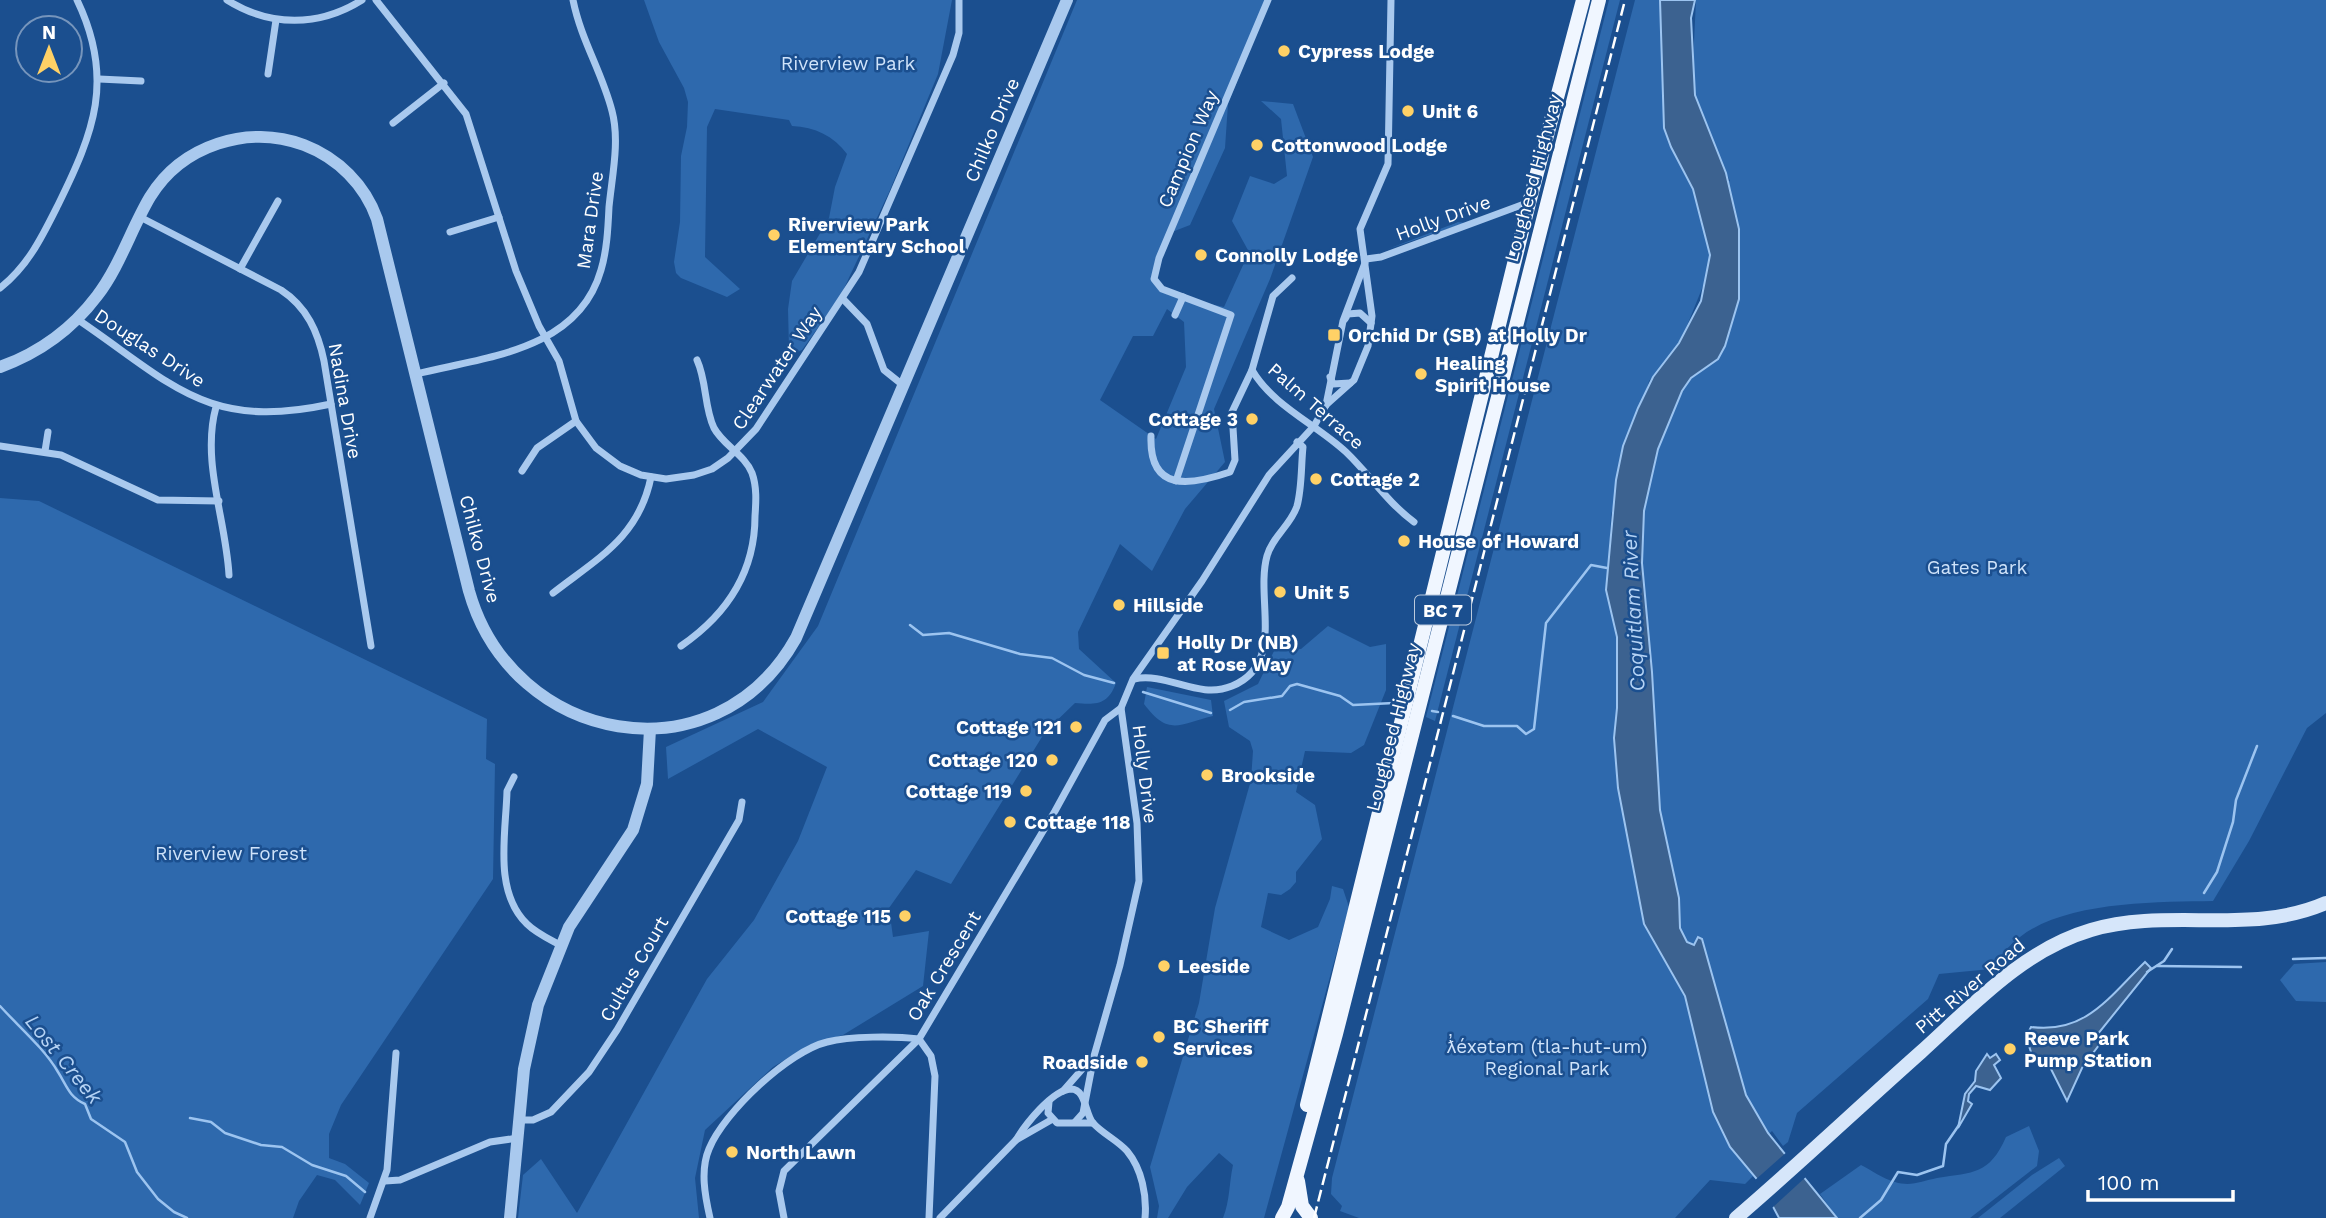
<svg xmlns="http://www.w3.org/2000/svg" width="2326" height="1218" font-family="'Work Sans',sans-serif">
	<rect width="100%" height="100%" fill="#1b4f8f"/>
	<!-- green -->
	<g fill="#2e69ad" fill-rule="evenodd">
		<path d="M644,0H952L938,74L890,190L840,297L802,350L793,354L789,348L788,309L792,281L829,218L835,187L847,154C834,136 815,127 792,126L789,120L715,109L707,127L705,257L740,289L727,297L681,278L676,273L674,262L680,222L681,156L687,127L688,102L684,88L659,42Z"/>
		<path d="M1077,0H1270L1228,104L1225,148L1190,225L1172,232L1151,277L1168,295L1224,307L1249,252L1232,221L1250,176L1274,184L1287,176L1281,119L1261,101L1293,104L1313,157L1270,279L1214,409L1225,462L1185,509L1152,571L1120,544L1078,632L1079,649L1116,683C1108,705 1096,705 1075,703L1045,732L951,884L916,870L889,908L893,937L929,931L923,986L843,1035L809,1045L773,1067L705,1130L695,1178L699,1218H518L523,1175L541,1159L577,1213L707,979L754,920L798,841L827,767L758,729L668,779L666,747L763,702L818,626ZM1167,309L1184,322L1186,367L1156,439L1100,400L1133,336H1153Z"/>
		<path d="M1609,0H1620L1435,721L1426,717Z"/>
		<path d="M1635,0H1691L1693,63L1696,0H2326V713L2307,728L2249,841L2213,901C2157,902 2066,901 2020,937C2008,946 2000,957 1991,969L1939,974L1928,999L1797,1113L1788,1142L1783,1146L1772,1131L1746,1155L1755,1174L1745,1184L1710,1180L1675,1218H1359L1340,1211L1342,1206L1331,1194L1332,1178ZM1714,147L1730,181H1699ZM1703,286L1705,307L1643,466L1617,712V647L1609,562L1611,515L1649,381L1678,348Z"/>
		<path d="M1458,222L1465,223L1388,249Z"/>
		<path d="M0,498L39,501L487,719L486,759L495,764L493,879L341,1105L329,1134V1158L345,1164L369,1183L360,1205L335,1180L317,1175L299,1201L293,1218H0Z"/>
		<path d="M1328,626L1370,647L1386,644V690L1364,745L1351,753L1305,751L1296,792L1315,805L1322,839L1296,872V882L1290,889L1281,895L1268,893L1261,927L1289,940L1318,927L1330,899L1332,886L1343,889L1349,907L1264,1218H1223C1230,1201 1229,1183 1233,1165L1219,1153L1187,1187L1168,1218H1157L1159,1206L1150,1167L1199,1003L1215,908L1251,780L1253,751L1250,741L1229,727L1224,701L1258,684L1274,651L1301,649Z"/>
		<path d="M1147,687L1211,700L1213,716C1179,724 1169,737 1144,704Z"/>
		<path d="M2326,962V1002L2296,1001L2280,980L2294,964Z"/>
		<path d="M2029,1126L2039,1151L2037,1166L1970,1218H1837L1820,1194L1861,1165C1871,1170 1883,1179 1895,1182C1911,1187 1922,1181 1937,1178C1974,1172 1989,1175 2006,1137Z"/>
		<path d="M2059,1158L2065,1166L2000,1218H1978L2032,1175Z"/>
	</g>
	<!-- water -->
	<g fill="#3c6290" stroke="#9cc4f0" stroke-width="2">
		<path d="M1660,0H1695L1691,18L1695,95L1726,173L1739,229V299L1725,346L1718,359L1691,378L1682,391L1658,449L1644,511L1642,563L1652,672L1660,810L1679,898L1680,928L1687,942L1694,945L1698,937L1702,939L1746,1095L1768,1133L1837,1218H1779L1761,1184L1730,1147L1713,1112L1685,996L1644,924L1618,788L1614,738L1617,708V637L1606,590L1616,480L1623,446L1638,408L1653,377L1679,343L1701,301L1710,255L1693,189L1671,147L1664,128Z"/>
		<path d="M2145,962L2151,968L2097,1035L2099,1045L2082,1068L2067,1101L2048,1063L2032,1055L2026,1037L2031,1027C2086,1034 2109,997 2145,962Z"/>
		<path d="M1987,1054L1990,1058L1996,1054L2000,1060L1994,1065L2001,1078L1990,1090L1976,1086L1969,1094L1968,1101L1972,1104L1958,1128L1965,1094L1975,1081L1976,1071Z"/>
	</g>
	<!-- pier -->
	<path fill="#1b4f8f" d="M1788,1151L1808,1175L1772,1208L1754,1181Z"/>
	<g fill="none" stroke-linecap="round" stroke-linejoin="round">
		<!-- stream -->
		<g stroke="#9cc4f0" stroke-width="2.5">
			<path d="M910,625L923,635L949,633L1020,654L1052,658L1084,675L1114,683"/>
			<path d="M1143,692L1211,713"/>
			<path d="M1230,710L1244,702L1282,696L1290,686L1297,684L1340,696L1353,705L1394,703"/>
			<path d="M1432,711L1438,712"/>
			<path d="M1453,716L1484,726H1517L1526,734L1534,729L1546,623L1591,565L1607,568"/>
			<path d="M2204,893L2217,872L2233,822L2236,800L2257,746"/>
			<path d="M2293,959L2326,958"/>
			<path d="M2157,966L2241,967"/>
			<path d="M2147,972L2164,961L2172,949"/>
			<path d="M0,1006C19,1027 44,1048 58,1072C67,1086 69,1097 85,1104L91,1119L125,1142L137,1172L158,1199L174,1212L187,1218"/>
			<path d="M190,1118L211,1122L225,1133L261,1145L282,1147L312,1165L346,1176L365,1192"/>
			<path d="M1860,1218L1881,1200L1898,1172L1917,1175L1943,1166L1946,1144L1959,1125"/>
		</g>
		<!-- minor -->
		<g stroke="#a9c9ee" stroke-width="7">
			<path d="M227,0C270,27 319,27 362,0"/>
			<path d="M376,0L466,114L516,271L539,326L559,361L576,421L596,448L620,466L641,475L666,479L694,475L712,469L728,458L756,429L859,272L953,55L959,33V0"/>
			<path d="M268,74L276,20"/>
			<path d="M99,79L141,81"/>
			<path d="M393,123L444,83"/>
			<path d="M140,217L281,290C307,307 318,332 324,361L371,646"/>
			<path d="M450,232L499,217"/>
			<path d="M1366,259L1381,257L1527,203"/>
			<path d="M240,269L278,201"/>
			<path d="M0,288C28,266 42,237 58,205C94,132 115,79 77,0"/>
			<path d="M843,299L867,324L884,370L904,386"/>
			<path d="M1175,315L1183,297"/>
			<path d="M77,319C173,384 206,431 331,404"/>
			<path d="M1345,319L1348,314L1360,313L1371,323"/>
			<path d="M1252,370L1273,296L1292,278"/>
			<path d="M416,374C485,357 578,351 601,270C607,250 608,228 609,207C612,176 620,141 612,111C602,72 581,40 573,0"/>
			<path d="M1330,377L1333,384L1350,383"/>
			<path d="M1326,405L1343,321L1365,263"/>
			<path d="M216,407C201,461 226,520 229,575"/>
			<path d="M1151,436C1149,492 1189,486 1230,472L1235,460L1232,412L1252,370C1273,406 1316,424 1346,452C1370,475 1387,502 1414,522"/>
			<path d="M0,446L61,455L158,500L219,501"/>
			<path d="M45,451L48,432"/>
			<path d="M522,471L537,448L576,421"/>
			<path d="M1176,481L1231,315L1162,289L1154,279L1159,258L1268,0"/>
			<path d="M553,593C598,558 639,537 651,477"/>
			<path d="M681,646C726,615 755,572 755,516C756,502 757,487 752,473C745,455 723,445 714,428C704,407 707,382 697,360"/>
			<path d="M1134,679C1168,672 1198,700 1232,686C1286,664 1255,599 1267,556C1272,537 1291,525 1297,506C1302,488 1301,466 1303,447L1297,442"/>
			<path d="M514,777L507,791C506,833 493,891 527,924C536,933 549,939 560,945"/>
			<path d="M1063,1091L1092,1058"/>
			<path d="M1049,1102L1048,1113L1057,1123H1093"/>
			<path d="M520,1120H533L551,1112L589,1072L617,1030L739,820L742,802"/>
			<path d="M1075,1122L1083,1113L1094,1056L1120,965L1139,881L1137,823L1121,708L1133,679L1202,581L1269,475L1314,426L1326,405L1354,380L1368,346L1372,316L1360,229L1388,164L1391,0"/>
			<path d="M1016,1140C1025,1125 1052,1090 1071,1089C1086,1089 1085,1114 1093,1123C1103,1134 1117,1140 1127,1151C1142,1169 1147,1196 1145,1218"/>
			<path d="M385,1181L400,1180L490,1142L518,1138"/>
			<path d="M370,1218L387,1170L396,1053"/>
			<path d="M710,1218C705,1196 700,1170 709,1149C724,1112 789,1051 827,1042C850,1036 895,1036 919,1039L931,1056L935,1076L929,1218"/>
			<path d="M784,1218L779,1191L784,1171L919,1039L1055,811L1105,720L1121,708"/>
			<path d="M940,1218L1016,1140L1051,1120"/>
		</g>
		<!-- tertiary -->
		<g stroke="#a9c9ee" stroke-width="12">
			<path d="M0,367C39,353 72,329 97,296C120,266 131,229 150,197C182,145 248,124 304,145C338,158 365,185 377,219L469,591C512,744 715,783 796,638L1067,0"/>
			<path d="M510,1218L524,1069L538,1005L569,927L633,830L647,784L650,729"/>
		</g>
		<!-- secondary -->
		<path stroke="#d6e6fa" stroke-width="14" d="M1736,1218C1799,1164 1859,1107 1921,1052C1973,1005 2023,950 2091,930C2168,907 2251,936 2326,903"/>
		<!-- primary -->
		<g stroke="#f0f6ff" stroke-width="14">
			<path d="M1307,1105L1529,203L1583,0"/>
			<path d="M1298,1181L1302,1206L1311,1218"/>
			<path d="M1282,1218L1288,1207L1336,1034L1599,0"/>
		</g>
		<!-- rail -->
		<path stroke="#fff" stroke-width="2.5" stroke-dasharray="12 5" stroke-linecap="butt" d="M1314,1218L1625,0"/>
	</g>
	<!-- markers -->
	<g fill="#ffd166" stroke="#1b4f8f" stroke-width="2.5">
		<circle cx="1284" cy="51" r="7"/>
		<circle cx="1408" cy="111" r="7"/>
		<circle cx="1257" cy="145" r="7"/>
		<circle cx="774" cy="235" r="7"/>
		<circle cx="1201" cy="255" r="7"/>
		<rect x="1327" y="328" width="14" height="14" rx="3.5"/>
		<circle cx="1421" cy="374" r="7"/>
		<circle cx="1252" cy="419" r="7"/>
		<circle cx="1316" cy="479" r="7"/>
		<circle cx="1404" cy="541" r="7"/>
		<circle cx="1280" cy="592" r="7"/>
		<circle cx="1119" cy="605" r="7"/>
		<rect x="1156" y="646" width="14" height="14" rx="3.5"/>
		<circle cx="1076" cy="727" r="7"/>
		<circle cx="1052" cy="760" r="7"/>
		<circle cx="1207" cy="775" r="7"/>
		<circle cx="1026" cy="791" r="7"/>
		<circle cx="1010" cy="822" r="7"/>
		<circle cx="905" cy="916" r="7"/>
		<circle cx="1164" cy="966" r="7"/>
		<circle cx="1159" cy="1037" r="7"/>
		<circle cx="2010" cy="1049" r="7"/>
		<circle cx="1142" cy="1062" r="7"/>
		<circle cx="732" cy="1152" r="7"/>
	</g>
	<g text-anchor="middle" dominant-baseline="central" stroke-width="5" stroke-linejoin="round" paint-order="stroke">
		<!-- shield labels -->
		<rect fill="#1b4f8f" stroke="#bbcadd" stroke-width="2" x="1415" y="595.5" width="56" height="29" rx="5"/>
		<g font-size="18" font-weight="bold" fill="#fff">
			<text x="1443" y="610">BC 7</text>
		</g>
		<!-- poi labels -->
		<g font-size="19" font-weight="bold" fill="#fff" stroke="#1b4f8f" text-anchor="start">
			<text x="1298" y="51">Cypress Lodge</text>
			<text x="1422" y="111">Unit 6</text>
			<text x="1271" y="145">Cottonwood Lodge</text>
			<text x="788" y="224">Riverview Park<tspan x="788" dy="22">Elementary School</tspan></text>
			<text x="1215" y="255">Connolly Lodge</text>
			<text x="1348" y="335">Orchid Dr (SB) at Holly Dr</text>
			<text x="1435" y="363">Healing<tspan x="1435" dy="22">Spirit House</tspan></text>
			<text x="1238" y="419" text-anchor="end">Cottage 3</text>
			<text x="1330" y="479">Cottage 2</text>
			<text x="1418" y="541">House of Howard</text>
			<text x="1294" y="592">Unit 5</text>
			<text x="1133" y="605">Hillside</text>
			<text x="1177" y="642">Holly Dr (NB)<tspan x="1177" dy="22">at Rose Way</tspan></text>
			<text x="1062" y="727" text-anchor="end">Cottage 121</text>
			<text x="1038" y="760" text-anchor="end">Cottage 120</text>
			<text x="1221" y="775">Brookside</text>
			<text x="1012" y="791" text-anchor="end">Cottage 119</text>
			<text x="1024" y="822">Cottage 118</text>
			<text x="891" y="916" text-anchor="end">Cottage 115</text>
			<text x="1178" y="966">Leeside</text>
			<text x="1173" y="1026">BC Sheriff<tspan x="1173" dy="22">Services</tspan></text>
			<text x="2024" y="1038">Reeve Park<tspan x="2024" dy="22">Pump Station</tspan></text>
			<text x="1128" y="1062" text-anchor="end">Roadside</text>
			<text x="746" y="1152">North Lawn</text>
		</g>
		<!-- park labels -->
		<g font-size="19" fill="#cfe3fa" stroke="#1b4f8f">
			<text x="848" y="63">Riverview Park</text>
			<text x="1977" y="567">Gates Park</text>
			<text x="231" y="853">Riverview Forest</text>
			<text x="1547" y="1046">ƛ̓éxətəm (tla-hut-um)<tspan x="1547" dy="22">Regional Park</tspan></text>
		</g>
		<!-- street labels -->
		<g font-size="19" fill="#fff" stroke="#1b4f8f">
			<text transform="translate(992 130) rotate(-67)">Chilko Drive</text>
			<text transform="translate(1188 149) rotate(-67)">Campion Way</text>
			<text transform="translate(1533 178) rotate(-75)">Lougheed Highway</text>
			<text transform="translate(1443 218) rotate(-20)">Holly Drive</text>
			<text transform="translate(590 220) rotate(-82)">Mara Drive</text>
			<text transform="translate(150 348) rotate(33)">Douglas Drive</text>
			<text transform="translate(777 368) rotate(-56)">Clearwater Way</text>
			<text transform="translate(345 401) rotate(80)">Nadina Drive</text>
			<text transform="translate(1316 406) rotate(41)">Palm Terrace</text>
			<text transform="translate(480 549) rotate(75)">Chilko Drive</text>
			<text transform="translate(1393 727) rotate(-76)">Lougheed Highway</text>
			<text transform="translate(1145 774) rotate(83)">Holly Drive</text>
			<text transform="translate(944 966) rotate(-59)">Oak Crescent</text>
			<text transform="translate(634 969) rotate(-60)">Cultus Court</text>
			<text transform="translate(1970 986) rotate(-40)">Pitt River Road</text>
		</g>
		<!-- water labels -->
		<g font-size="21" font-style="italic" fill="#b5d3f5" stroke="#1b4f8f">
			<text transform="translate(1633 611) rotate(-93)">Coquitlam River</text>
			<text transform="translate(64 1059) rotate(51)">Lost Creek</text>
		</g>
	</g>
	<!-- north arrow -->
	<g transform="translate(49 49)"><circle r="33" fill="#1b4f8f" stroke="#7695bc" stroke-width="2"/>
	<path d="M0-5L12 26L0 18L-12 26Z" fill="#ffd166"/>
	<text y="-10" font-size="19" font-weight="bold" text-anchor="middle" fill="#ffffff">N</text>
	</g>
	<!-- scale -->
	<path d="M2088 1190v10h145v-10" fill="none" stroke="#ffffff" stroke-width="3.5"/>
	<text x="2098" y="1190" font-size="21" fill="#ffffff" stroke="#1b4f8f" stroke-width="5" paint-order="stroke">100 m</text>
</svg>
